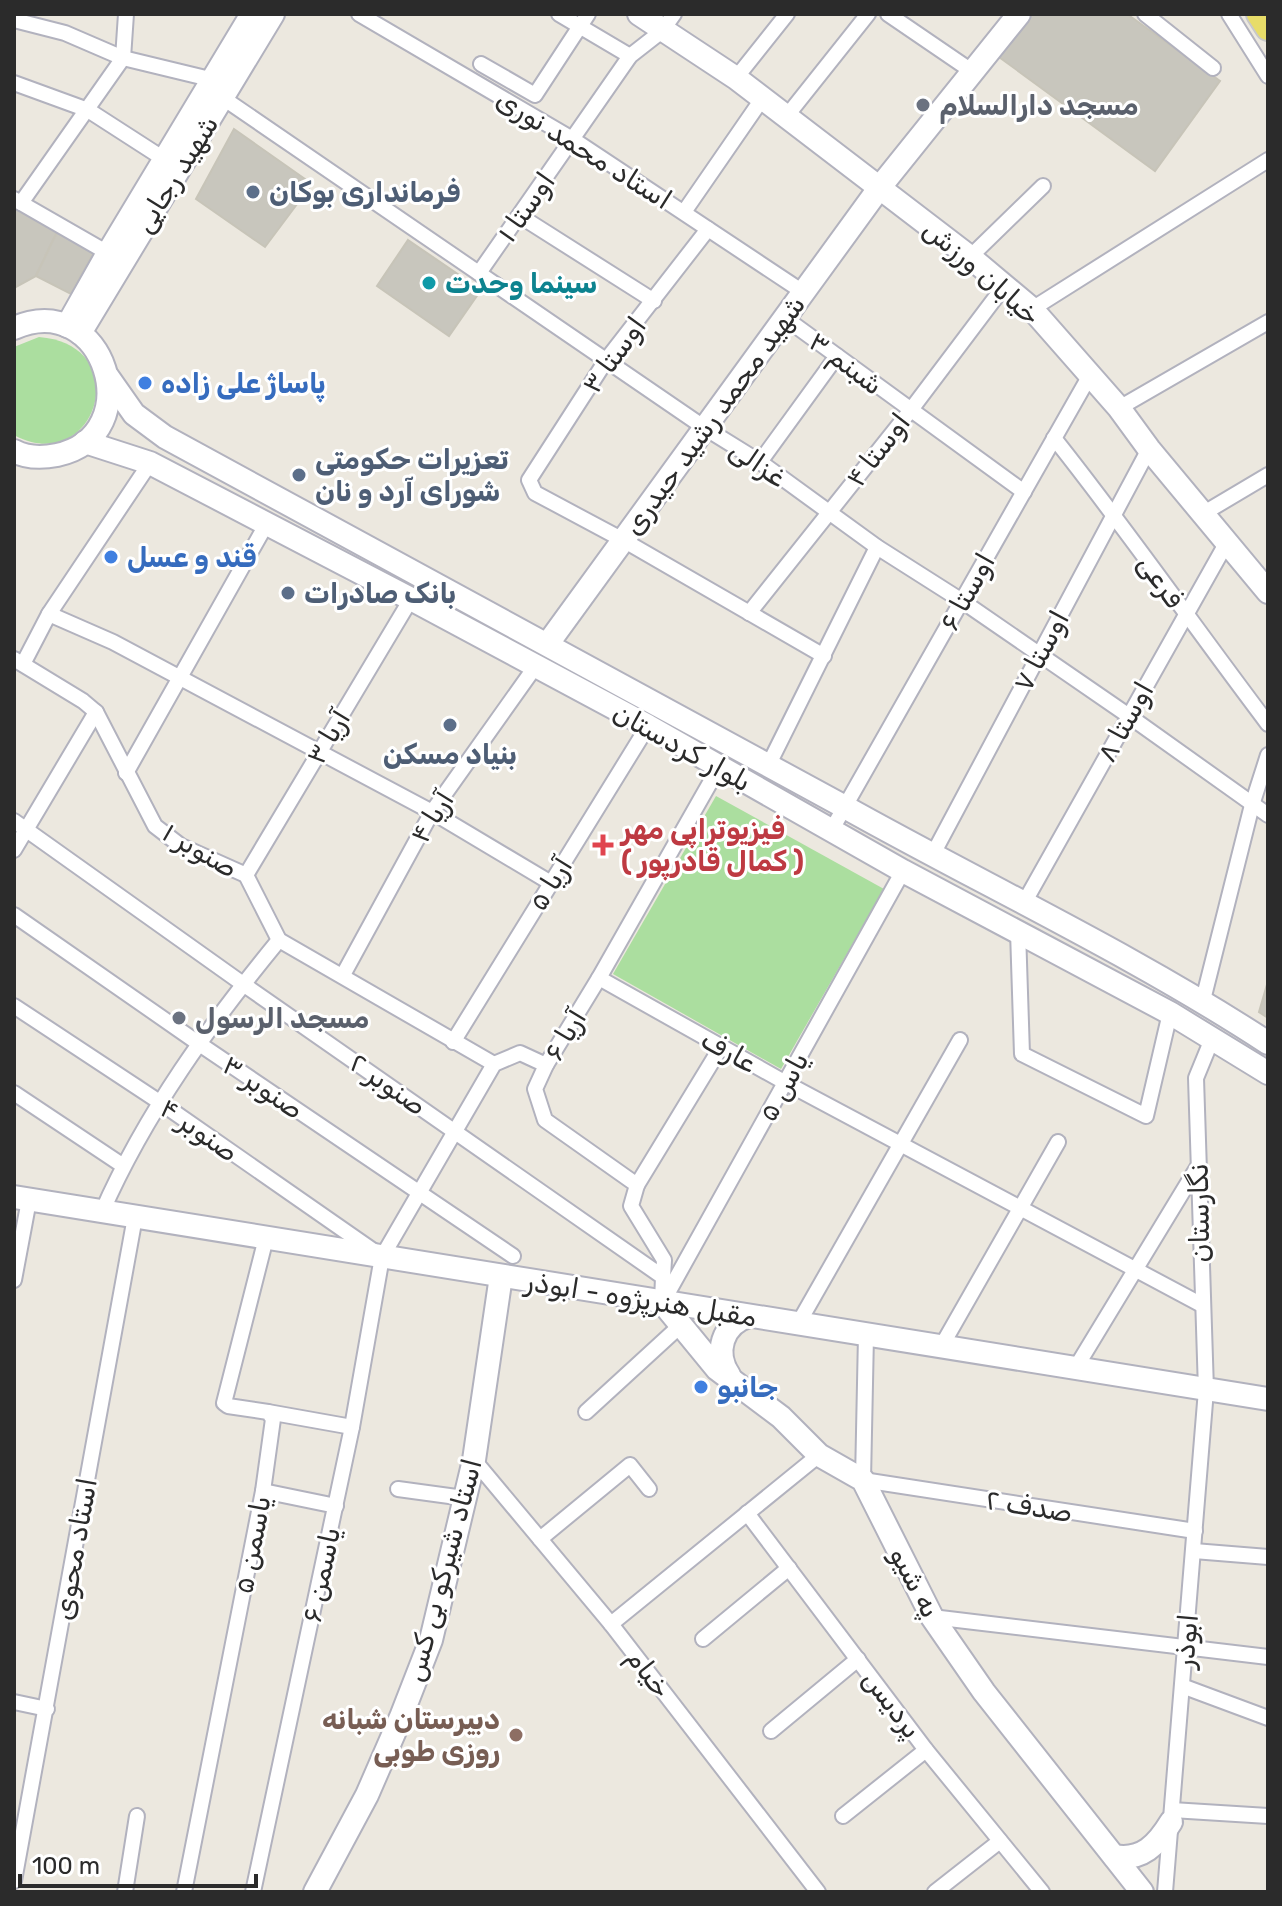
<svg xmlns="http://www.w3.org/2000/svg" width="1282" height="1906" font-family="Rubik,'Noto Naskh Arabic',sans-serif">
	<rect width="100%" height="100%" fill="#ece8df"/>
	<!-- green -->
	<g fill="#abde9f">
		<path d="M39,337C138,345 95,479 14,435V347Z"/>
		<path d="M716,796L884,889L781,1069L613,974Z"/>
	</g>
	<!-- building -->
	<g fill="#c8c6bd" stroke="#c7c4b8" stroke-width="2">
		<path d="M1030,14H1127L1220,81L1155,171L999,57Z"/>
		<path d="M234,129L312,184L265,247L196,199Z"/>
		<path d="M14,203L58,230L36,276L14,288Z"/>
		<path d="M58,230L95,250L71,294L36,276Z"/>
		<path d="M408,240L481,290L449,336L377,286Z"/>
		<path d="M1268,981V1018L1259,1012Z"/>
	</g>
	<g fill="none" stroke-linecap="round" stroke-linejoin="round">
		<!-- street casing -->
		<g stroke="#b2b2be" stroke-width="18">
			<g id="street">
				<path d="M359,14L574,140L803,292"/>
				<path d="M559,14L630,56"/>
				<path d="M888,14L973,72"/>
				<path d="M1145,14L1213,68"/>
				<path d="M1229,14L1268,76"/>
				<path d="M14,20L65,33L123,58L214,80"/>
				<path d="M481,64L535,95L588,14"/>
				<path d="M736,78L787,14"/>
				<path d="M14,83L88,110L164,159"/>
				<path d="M223,98L705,428L760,462L877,547L962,601L1129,716L1268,815"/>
				<path d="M786,117L868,14"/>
				<path d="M14,199L108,253"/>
				<path d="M21,203L123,58L126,14"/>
				<path d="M684,212L762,99"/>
				<path d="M520,216L654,301"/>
				<path d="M708,229L607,359L529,480L535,493L623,540L824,656"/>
				<path d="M970,257L1043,186"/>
				<path d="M479,273L630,56L662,31L674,14"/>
				<path d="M1032,309L1268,160"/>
				<path d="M785,318L1024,492"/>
				<path d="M1119,408L1268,322"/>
				<path d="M1054,438C1128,531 1196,629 1268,724"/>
				<path d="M760,462L837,356"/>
				<path d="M1204,513L1268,475"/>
				<path d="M749,613L910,411L1005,285"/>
				<path d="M49,614L113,642L432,812L551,883"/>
				<path d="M14,659L83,701L96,712L155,826L181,846L246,875L279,940L494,1064"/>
				<path d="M23,664L49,614L150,463"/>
				<path d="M769,764L877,547"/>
				<path d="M126,773L267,523"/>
				<path d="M14,821L243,984L663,1277L662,1302"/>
				<path d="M831,831L1089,377"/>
				<path d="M14,850L96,712"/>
				<path d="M933,854L1149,449"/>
				<path d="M246,875L411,599"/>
				<path d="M1024,903L1227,542"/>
				<path d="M14,915L198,1043L513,1256"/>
				<path d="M1018,931L1022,1054L1146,1116L1170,1013"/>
				<path d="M343,975L432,812L535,667"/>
				<path d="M599,978L786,1083L1202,1305"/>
				<path d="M1203,1000L1252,805L1268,755"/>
				<path d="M14,1006L161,1103L375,1252"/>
				<path d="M453,1042L648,726"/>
				<path d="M14,1093L122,1165"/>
				<path d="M637,1185L721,1047"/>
				<path d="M102,1212C146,1112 210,1024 279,940"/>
				<path d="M663,1277L664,1260L631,1206L637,1185L545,1120L535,1089L546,1065L599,978L719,767"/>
				<path d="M14,1280L29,1200"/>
				<path d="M665,1298L903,871"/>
				<path d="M798,1324L960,1040"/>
				<path d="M866,1335L863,1480L1195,1531"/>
				<path d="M941,1347L1058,1142"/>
				<path d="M1075,1369L1197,1168"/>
				<path d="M268,1412L352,1427"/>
				<path d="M586,1412L681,1325"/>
				<path d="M474,1460L611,1624L818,1892"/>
				<path d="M398,1489L464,1498"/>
				<path d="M263,1491L336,1506"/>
				<path d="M747,1513L926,1750L1042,1892"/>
				<path d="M540,1539L630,1465L649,1489"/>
				<path d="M1194,1551L1268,1557"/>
				<path d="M932,1617L1268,1657"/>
				<path d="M611,1624L819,1455"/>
				<path d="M703,1639L789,1568"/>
				<path d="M1182,1686L1268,1718"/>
				<path d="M14,1702L47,1709"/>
				<path d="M771,1731L858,1659"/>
				<path d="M1172,1810L1268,1816"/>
				<path d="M843,1816L926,1750"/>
				<path d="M14,1881L135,1217"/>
				<path d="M125,1892L137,1816"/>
				<path d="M184,1892L263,1491L273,1419L268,1412L228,1406L224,1403L266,1238"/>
				<path d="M253,1892L352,1427L382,1257L494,1064L520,1053L546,1065"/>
				<path d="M935,1892L1000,1841"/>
				<path d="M1165,1892L1206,1390L1196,1078L1212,1039"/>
			</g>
		</g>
		<!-- secondary casing -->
		<g stroke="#b2b2be" stroke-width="26">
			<g id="secondary">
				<path d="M639,14L736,78L970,257L1032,309L1119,408L1149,449L1268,592"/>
				<path d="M67,326L108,253L252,14"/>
				<path d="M14,328C105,288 150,435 57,455C42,458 27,458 14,451"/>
				<path d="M80,333L273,14"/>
				<path d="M108,377L134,414L165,437C392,559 618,682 843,806C984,885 1132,954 1268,1043"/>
				<path d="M85,442L150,463L411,599L648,726L903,871L1170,1013L1268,1073"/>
				<path d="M549,642L880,187L1019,14"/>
				<path d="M14,1197L1268,1399"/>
				<path d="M662,1302L717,1369L781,1417L819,1455L863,1480L932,1617L984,1692L1142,1892"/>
				<path d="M729,1375C714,1353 722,1324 749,1316"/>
				<path d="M1114,1856C1142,1861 1157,1845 1171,1822"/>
				<path d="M315,1892L367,1795L401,1717L431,1640L474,1460L501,1276"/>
			</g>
		</g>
		<!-- primary casing -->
		<g stroke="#c8c8c8" stroke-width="28">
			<path id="primary" d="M1259,14L1268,28"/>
		</g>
		<!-- street -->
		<use href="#street" stroke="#fff" stroke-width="14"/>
		<!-- secondary -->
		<use href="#secondary" stroke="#fff" stroke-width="22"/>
		<!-- primary -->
		<use href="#primary" stroke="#e7dc69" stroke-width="24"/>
	</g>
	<!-- markers -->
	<g fill="#6b7280" stroke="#fff" stroke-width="3">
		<circle cx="923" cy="105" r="8"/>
		<circle cx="179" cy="1018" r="8"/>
	</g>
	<g fill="#5c6f8a" stroke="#fff" stroke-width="3">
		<circle cx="253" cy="192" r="8"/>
		<circle cx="299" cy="475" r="8"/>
		<circle cx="288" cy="593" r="8"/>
		<circle cx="450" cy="725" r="8"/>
	</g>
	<circle fill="#0f9aa8" stroke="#fff" stroke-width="3" cx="429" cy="283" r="8"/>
	<g fill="#3f7fe0" stroke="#fff" stroke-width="3">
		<circle cx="145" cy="383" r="8"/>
		<circle cx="111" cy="557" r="8"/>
		<circle cx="701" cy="1387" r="8"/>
	</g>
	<path fill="#e0444e" stroke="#fff" stroke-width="3" d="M599 833h8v8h8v8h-8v8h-8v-8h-8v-8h8z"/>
	<circle fill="#8d6e63" stroke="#fff" stroke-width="3" cx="516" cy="1735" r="8"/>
	<g text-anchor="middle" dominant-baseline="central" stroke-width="6" stroke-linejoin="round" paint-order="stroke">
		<!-- worship labels -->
		<g font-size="28" font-weight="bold" fill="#5b616d" stroke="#fff" text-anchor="start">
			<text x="939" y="105">مسجد دارالسلام</text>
			<text x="195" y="1018">مسجد الرسول</text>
		</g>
		<!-- street labels -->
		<g font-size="28" fill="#2b2b2b" stroke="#fff">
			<text transform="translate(584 149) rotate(32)">استاد محمد نوری</text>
			<text transform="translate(176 174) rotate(-58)">شهید رجایی</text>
			<text transform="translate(526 207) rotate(-55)">اوستا ۱</text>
			<text transform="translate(982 272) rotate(41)">خیابان ورزش</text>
			<text transform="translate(614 355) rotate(-54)">اوستا ۳</text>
			<text transform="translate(846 363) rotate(37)">شبنم ۳</text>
			<text transform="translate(714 415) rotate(-54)">شهید محمد رشید حیدری</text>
			<text transform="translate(878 450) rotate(-52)">اوستا ۴</text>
			<text transform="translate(758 463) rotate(34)">غزالی</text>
			<text transform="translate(1161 581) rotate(55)">فرعی</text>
			<text transform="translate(967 592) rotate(-61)">اوستا ۶</text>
			<text transform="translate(1041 651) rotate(-62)">اوستا ۷</text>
			<text transform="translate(1125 722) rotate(-61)">اوستا ۸</text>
			<text transform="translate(328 737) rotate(-59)">آریا ۳</text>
			<text transform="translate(682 747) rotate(29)">بلوار کردستان</text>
			<text transform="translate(432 817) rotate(-58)">آریا ۴</text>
			<text transform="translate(200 850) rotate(30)">صنوبر ۱</text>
			<text transform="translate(550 884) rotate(-58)">آریا ۵</text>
			<text transform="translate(565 1035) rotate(-59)">آریا ۶</text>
			<text transform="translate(729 1051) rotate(29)">عارف</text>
			<text transform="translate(388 1084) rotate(35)">صنوبر ۲</text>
			<text transform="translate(263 1087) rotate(34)">صنوبر ۳</text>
			<text transform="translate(783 1087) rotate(-61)">یاس ۵</text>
			<text transform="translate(199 1130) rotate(35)">صنوبر ۴</text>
			<text transform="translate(1199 1213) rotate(-91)">نگارستان</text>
			<text transform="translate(641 1299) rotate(9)">مقبل هنرپژوه - ابوذر</text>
			<text transform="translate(1029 1506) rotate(9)">صدف ۲</text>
			<text transform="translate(252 1545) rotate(-79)">یاسمن ۵</text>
			<text transform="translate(75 1549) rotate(-80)">استاد محوی</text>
			<text transform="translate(443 1570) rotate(-75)">استاد شیرکو بی کس</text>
			<text transform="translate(321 1575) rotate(-78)">یاسمن ۶</text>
			<text transform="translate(915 1582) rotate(62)">په شیو</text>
			<text transform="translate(1186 1641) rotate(-85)">ابوذر</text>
			<text transform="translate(649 1673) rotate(52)">خیام</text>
			<text transform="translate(892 1704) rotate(53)">پردیس</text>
		</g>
		<!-- service labels -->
		<g font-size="28" font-weight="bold" fill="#4e5e75" stroke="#fff" text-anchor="start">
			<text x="269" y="192">فرمانداری بوکان</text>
			<text x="315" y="459">تعزیرات حکومتی<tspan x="315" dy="32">شورای آرد و نان</tspan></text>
			<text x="304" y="593">بانک صادرات</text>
			<text x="450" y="754" text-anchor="middle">بنیاد مسکن</text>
		</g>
		<!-- culture labels -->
		<g font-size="28" font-weight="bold" fill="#0d838f" stroke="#fff" text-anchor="start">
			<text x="445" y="283">سینما وحدت</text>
		</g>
		<!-- shop labels -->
		<g font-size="28" font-weight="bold" fill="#366cbe" stroke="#fff" text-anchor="start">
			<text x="161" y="383">پاساژ علی زاده</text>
			<text x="127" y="557">قند و عسل</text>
			<text x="717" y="1387">جانبو</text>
		</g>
		<!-- health labels -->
		<g font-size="28" font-weight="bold" fill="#be3a42" stroke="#fff" text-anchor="start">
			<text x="621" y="829">فیزیوتراپی مهر<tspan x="621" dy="32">( کمال قادرپور )</tspan></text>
		</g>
		<!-- education labels -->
		<g font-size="28" font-weight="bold" fill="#785e54" stroke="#fff" text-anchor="end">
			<text x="500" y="1719">دبیرستان شبانه<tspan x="500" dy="32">روزی طوبی</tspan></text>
		</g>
	</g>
	<!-- border -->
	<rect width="1282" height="1906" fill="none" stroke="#2b2b2b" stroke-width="32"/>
	<!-- scale -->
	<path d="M20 1874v12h236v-12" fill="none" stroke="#2b2b2b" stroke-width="4"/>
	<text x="32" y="1874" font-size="24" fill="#2b2b2b" stroke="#ffffff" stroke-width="6" paint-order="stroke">100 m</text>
</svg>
